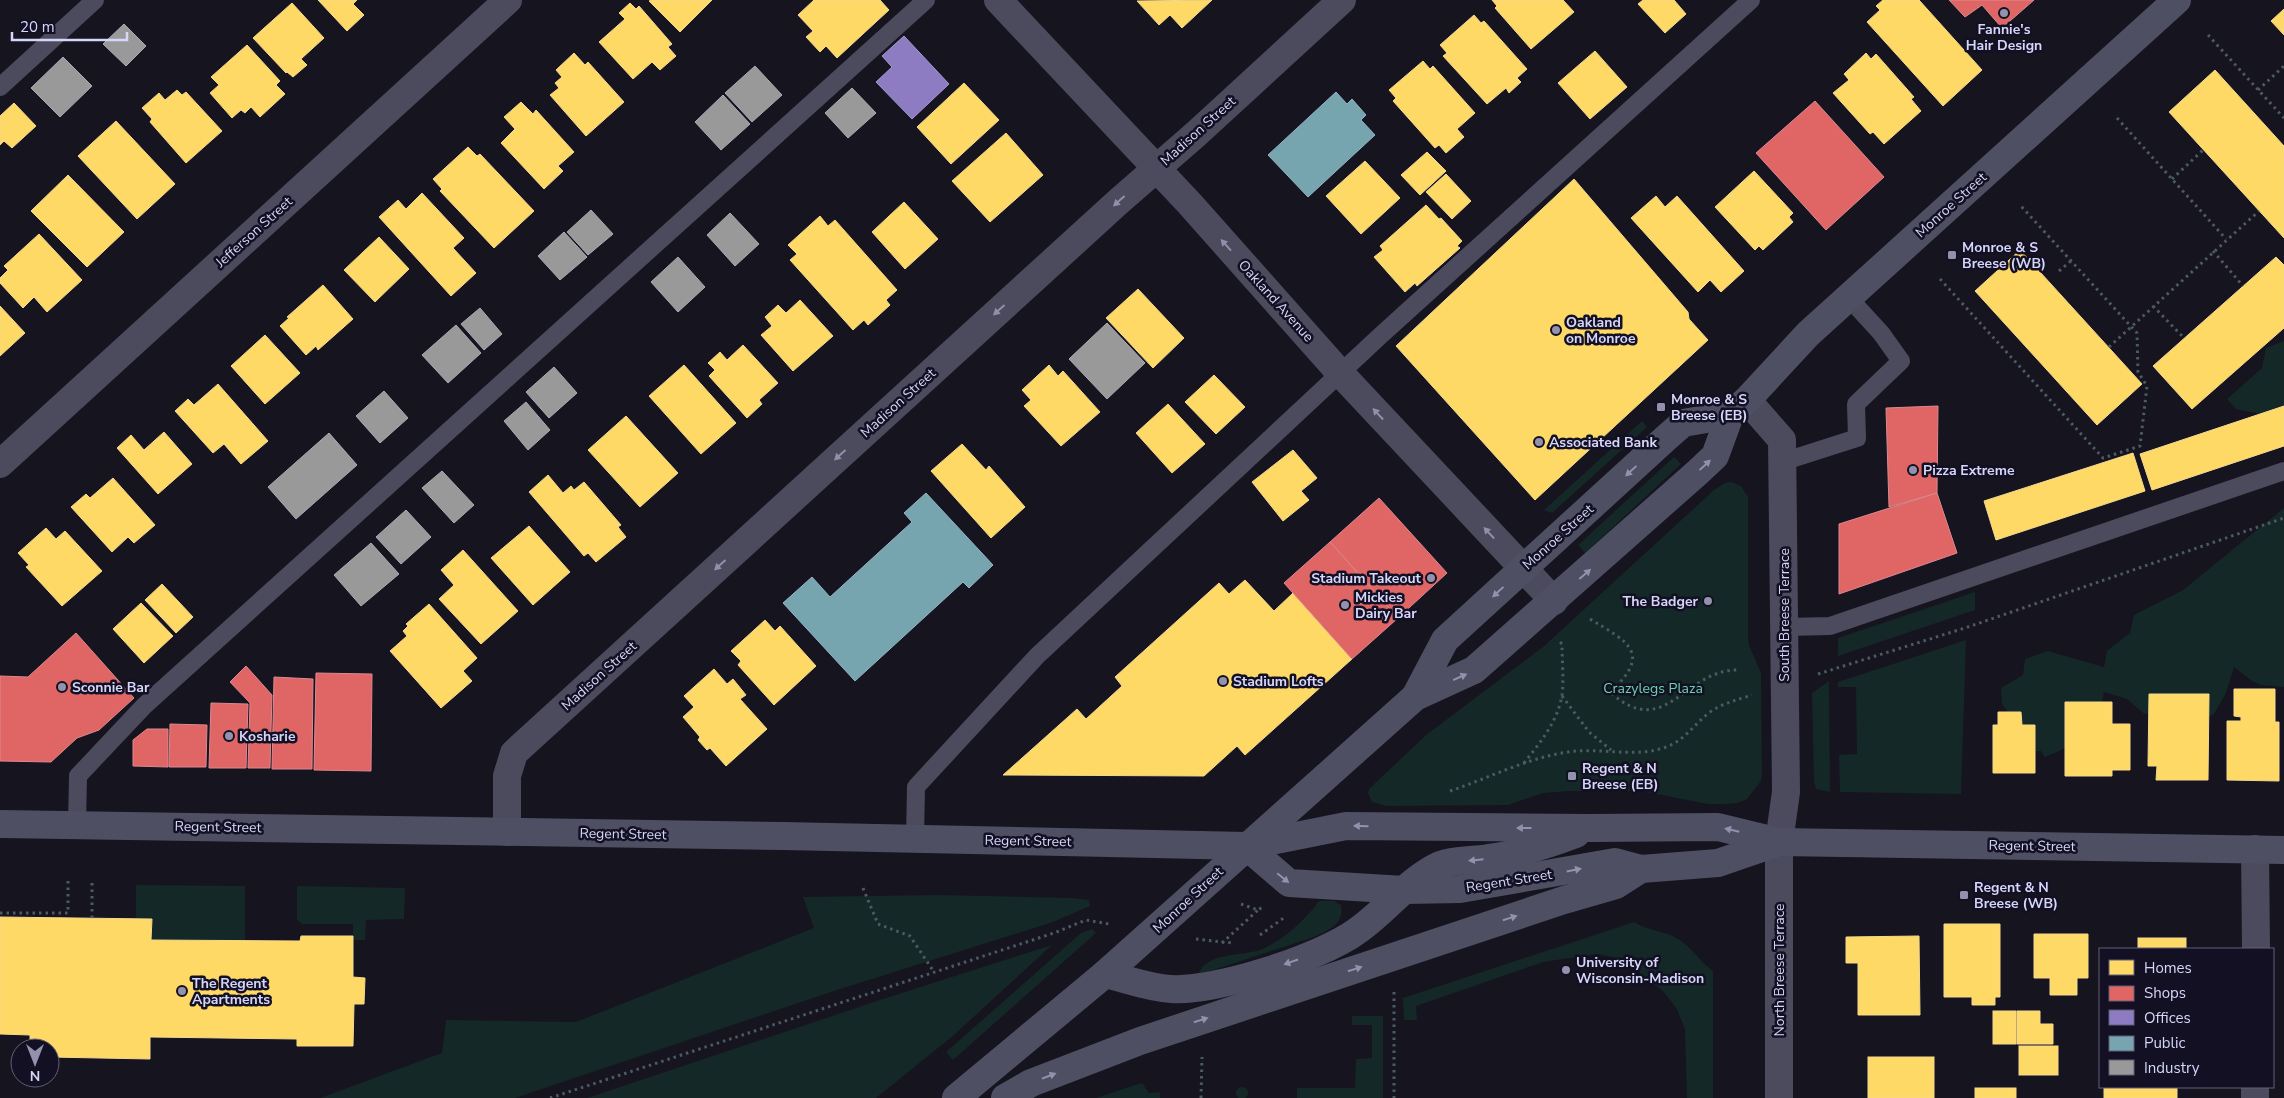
<svg xmlns="http://www.w3.org/2000/svg" width="2284" height="1098" font-family="'Nunito Sans',sans-serif">
	<rect width="100%" height="100%" fill="#16141e"/>
	<!-- green -->
	<g fill="#142827">
		<path d="M2284,341V413L2275,417L2236,409L2227,399L2262,368L2266,348Z"/>
		<path d="M1642,421L1647,427L1552,513L1544,510Z"/>
		<path d="M1674,457L1681,464L1585,553L1578,545Z"/>
		<path d="M1731,482L1741,486L1748,497V636L1749,645L1761,673L1762,773L1761,781L1747,799L1738,803L1725,804H1708L1641,791H1570L1543,793L1508,805L1386,806L1372,802L1368,793L1369,789L1426,735L1543,647L1714,490L1725,483Z"/>
		<path d="M2284,508V687L2261,685L2252,681L2234,667L2226,693L2214,714L2191,727L2174,720L2143,713L2127,699L2104,692C2096,736 2084,740 2045,757L2041,751H2022L2010,715L2002,704L2001,688L2023,675L2025,659L2048,651L2104,667L2107,651L2130,633L2134,615L2183,590Z"/>
		<path d="M1975,592V610L1838,656V638Z"/>
		<path d="M1966,640L1961,794L1840,792L1839,755L1857,754L1856,687H1838V682Z"/>
		<path d="M1829,681L1830,792L1816,789L1814,782L1812,693Z"/>
		<path d="M136,885L245,886V941L151,940L152,919L136,918Z"/>
		<path d="M297,886L405,888L404,919L366,920L365,940H353V924H302L297,920Z"/>
		<path d="M939,895L1072,898L1089,900L1090,906L1053,922L834,991L515,1098H320L442,1053L446,1020L576,1022L814,928L803,897Z"/>
		<path d="M1319,901H1334L1341,905C1345,925 1327,931 1311,938L1198,975C1206,952 1242,956 1260,950C1284,940 1304,921 1319,901Z"/>
		<path d="M1634,922C1648,931 1663,930 1678,939C1692,947 1699,961 1713,971V1098H1687L1685,1029L1677,1009L1663,991L1622,959L1597,954L1543,962L1416,1006L1417,1020H1404L1403,998Z"/>
		<path d="M1092,929L1096,933L953,1060L946,1052L1081,933Z"/>
		<path d="M1052,945L954,1035L876,1098H587L883,999Z"/>
		<path d="M1352,1016H1383V1098H1297V1088H1355L1356,1059L1372,1058V1025H1352Z"/>
		<path d="M1142,1083L1149,1093L1160,1092V1098H1096Z"/>
		<circle cx="1242" cy="1093" r="6"/>
	</g>
	<!-- homes -->
	<g fill="#ffd966" stroke="#f3d892">
		<path d="M318,0H357L353,4L364,15L347,31Z"/>
		<path d="M651,0H712L680,32L649,1Z"/>
		<path d="M814,0H880L889,10L837,58L826,46L820,52L806,37L813,31L798,15Z"/>
		<path d="M1212,0L1182,28L1170,15L1159,25L1137,1Z"/>
		<path d="M1492,0H1563L1574,12L1531,49L1495,8L1497,6Z"/>
		<path d="M1643,0H1674L1686,14L1665,33L1638,4Z"/>
		<path d="M1883,0H1919L1982,70L1943,106L1867,22L1880,10L1876,6Z"/>
		<path d="M292,3L324,38L301,59L307,65L293,77L287,72L286,73L253,38Z"/>
		<path d="M630,3L636,9L639,6L672,44L668,47L676,56L660,70L652,62L633,79L599,42L625,19L619,13Z"/>
		<path d="M2284,9V35L2271,21Z"/>
		<path d="M1474,15L1481,23L1484,21L1527,69L1517,78L1521,82L1509,93L1506,88L1487,104L1443,56L1447,53L1440,45Z"/>
		<path d="M247,45L280,81L276,85L285,94L260,117L251,107L245,113L241,110L232,118L210,93L219,85L211,77Z"/>
		<path d="M1595,51L1627,87L1590,119L1558,83Z"/>
		<path d="M574,53L585,65L588,62L624,102L586,136L550,95L559,88L555,83L562,77L556,70Z"/>
		<path d="M1866,53L1871,59L1876,54L1914,97L1911,99L1921,111L1884,144L1873,132L1870,134L1833,93L1849,80L1844,74Z"/>
		<path d="M1423,61L1430,69L1433,66L1475,113L1457,129L1464,137L1446,153L1439,145L1435,148L1393,101L1396,98L1389,90Z"/>
		<path d="M2215,70L2284,146V238L2169,112Z"/>
		<path d="M964,83L999,120L951,164L917,127Z"/>
		<path d="M177,90L182,95L186,92L222,131L186,163L150,122L152,119L142,108L159,93L165,100Z"/>
		<path d="M521,102L533,114L536,110L574,152L558,166L563,171L544,189L501,143L515,129L504,117Z"/>
		<path d="M14,103L36,126L12,148L4,141L0,145V116Z"/>
		<path d="M116,121L175,184L137,219L78,156Z"/>
		<path d="M1006,133L1043,175L990,222L952,181Z"/>
		<path d="M468,147L477,156L480,154L534,211L494,248L440,191L442,189L433,179Z"/>
		<path d="M1427,152L1446,171L1420,195L1401,175Z"/>
		<path d="M1365,161L1400,198L1361,234L1326,196Z"/>
		<path d="M1754,171L1793,213L1789,217L1793,222L1763,250L1759,246L1755,250L1715,207Z"/>
		<path d="M1446,174L1471,201L1452,219L1426,192Z"/>
		<path d="M68,175L124,232L87,267L31,211Z"/>
		<path d="M1574,179L1688,312L1689,319L1708,340L1535,500L1396,346Z"/>
		<path d="M422,193L464,238L453,248L476,273L451,296L379,217L398,200L406,209Z"/>
		<path d="M1656,196L1665,207L1677,196L1744,271L1721,292L1710,280L1698,292L1631,218Z"/>
		<path d="M904,202L938,239L905,269L872,232Z"/>
		<path d="M1426,205L1439,219L1441,218L1462,241L1457,246L1460,248L1417,286L1415,283L1405,292L1374,257L1383,250L1380,246Z"/>
		<path d="M820,216L828,226L835,220L897,290L886,300L890,305L868,325L864,320L853,330L790,260L797,254L788,245Z"/>
		<path d="M39,234L82,280L47,312L34,297L23,308L0,283V278L8,270L4,266Z"/>
		<path d="M379,237L409,269L375,302L344,270Z"/>
		<path d="M2020,250L2142,384L2097,425L1975,291Z"/>
		<path d="M2276,257L2284,265V328L2192,409L2153,366Z"/>
		<path d="M323,285L353,319L318,350L316,346L306,355L280,326L289,318L287,317Z"/>
		<path d="M1138,289L1184,338L1153,368L1106,318Z"/>
		<path d="M800,300L833,336L793,371L761,335L772,326L765,317L778,305L786,313Z"/>
		<path d="M0,306L25,333L0,356Z"/>
		<path d="M265,335L300,373L265,404L231,366Z"/>
		<path d="M743,345L778,383L759,400L762,404L747,418L709,376L715,370L708,363L720,352L727,360Z"/>
		<path d="M684,365L736,423L701,454L649,396Z"/>
		<path d="M1049,365L1058,376L1063,371L1100,412L1061,446L1024,406L1031,400L1022,390Z"/>
		<path d="M1214,375L1245,407L1216,434L1185,402Z"/>
		<path d="M218,384L268,441L241,464L224,444L213,453L175,411L188,399L194,405Z"/>
		<path d="M1168,404L1205,444L1172,473L1136,433Z"/>
		<path d="M2284,406V446L2152,490L2140,454Z"/>
		<path d="M626,416L678,473L640,507L588,450Z"/>
		<path d="M164,432L192,464L158,494L117,448L131,435L144,450Z"/>
		<path d="M962,444L986,470L989,466L1025,507L991,538L931,471Z"/>
		<path d="M1293,450L1317,478L1301,491L1309,500L1283,521L1252,482Z"/>
		<path d="M2133,453L2145,491L1996,540L1984,501Z"/>
		<path d="M548,475L563,493L571,486L574,490L584,482L621,525L618,527L626,537L596,562L588,553L584,556L529,492Z"/>
		<path d="M113,478L155,525L134,543L128,537L112,552L71,507L86,494L90,498Z"/>
		<path d="M529,526L570,572L533,605L491,558Z"/>
		<path d="M46,528L56,539L65,531L102,571L62,606L26,567L29,565L18,553Z"/>
		<path d="M463,550L518,611L481,644L439,599L454,585L441,570Z"/>
		<path d="M1245,580L1274,611L1293,593L1352,659L1245,755L1237,746L1204,776L1003,775L1077,709L1086,719L1122,686L1115,677L1219,583L1229,594Z"/>
		<path d="M162,584L193,617L176,633L145,600Z"/>
		<path d="M141,603L173,636L144,663L113,629Z"/>
		<path d="M429,604L477,658L463,671L472,681L441,708L390,651L407,636L403,631L408,626L406,624Z"/>
		<path d="M765,620L775,631L780,626L816,666L774,705L738,665L741,661L731,651Z"/>
		<path d="M714,669L727,684L733,679L746,695L740,699L767,729L726,766L710,748L707,750L698,740L700,737L683,717L694,707L684,696Z"/>
		<path d="M2234,689H2275V722H2279V781L2227,780V721H2241V717L2234,716Z"/>
		<path d="M2149,694H2209L2208,780H2156L2157,766H2148Z"/>
		<path d="M2065,702H2112V724H2130V770H2112V776H2065Z"/>
		<path d="M1998,712H2021L2022,725H2035V773H1993V725H1998Z"/>
		<path d="M0,917L152,919L151,940L300,941L301,936H353V977L365,978L364,1004H354L353,1046H297V1039L150,1037V1059L50,1057V1048H30V1035L0,1034Z"/>
		<path d="M1944,924H2000V997H1995V1005H1972V997H1944Z"/>
		<path d="M2034,934H2088V978H2077V995H2050V978H2034Z"/>
		<path d="M1919,936L1920,1015H1858V963H1846V937Z"/>
		<rect x="2138" y="938" width="48" height="11"/>
		<rect x="1993" y="1011" width="23" height="33"/>
		<path d="M2017,1011H2040V1024H2053V1044H2017Z"/>
		<rect x="2019" y="1046" width="39" height="29"/>
		<rect x="1868" y="1057" width="66" height="41"/>
		<rect x="2104" y="1087" width="73" height="11"/>
		<rect x="1975" y="1088" width="41" height="10"/>
	</g>
	<!-- shops -->
	<g fill="#e06666" stroke="#dd8892">
		<path d="M1949,0H2034L2002,28L1982,5L1965,17Z"/>
		<path d="M1815,101L1884,177L1826,230L1756,153Z"/>
		<path d="M1938,406L1937,493L1889,507L1886,408Z"/>
		<path d="M1937,493L1957,553L1839,594V524Z"/>
		<path d="M1379,498L1447,573L1398,618L1330,542Z"/>
		<path d="M1330,542L1398,618L1352,659L1284,583Z"/>
		<path d="M76,633L134,698L99,730L77,738L51,762L0,761V676L28,677Z"/>
		<path d="M246,666L272,695L270,768H248L250,703L230,682Z"/>
		<path d="M316,673L372,674L371,771L314,770Z"/>
		<path d="M274,677L313,679L312,769H272Z"/>
		<path d="M211,703L248,704L246,768H209Z"/>
		<path d="M170,724L207,725L206,767H169Z"/>
		<path d="M147,729H168V767L133,766V740Z"/>
	</g>
	<!-- offices -->
	<path fill="#8e7cc3" stroke="#a497d4" d="M904,36L949,84L912,119L876,82L892,67L882,56Z"/>
	<!-- public -->
	<g fill="#76a5af" stroke="#93b4c6">
		<path d="M1336,92L1347,104L1352,99L1366,115L1361,120L1375,135L1308,197L1268,155Z"/>
		<path d="M926,493L993,565L969,588L963,582L855,681L783,603L812,577L830,597L912,522L904,513Z"/>
	</g>
	<!-- industry -->
	<g fill="#999" stroke="#ababb6">
		<path d="M124,24L146,46L126,66L103,44Z"/>
		<path d="M63,57L92,86L60,117L31,88Z"/>
		<path d="M755,66L782,95L752,122L725,93Z"/>
		<path d="M852,88L876,113L848,138L825,113Z"/>
		<path d="M723,95L750,124L721,150L695,122Z"/>
		<path d="M591,210L613,234L588,255L567,232Z"/>
		<path d="M730,213L759,244L735,266L707,235Z"/>
		<path d="M564,232L587,257L560,280L538,256Z"/>
		<path d="M678,257L705,287L678,312L651,282Z"/>
		<path d="M480,308L502,334L484,350L461,324Z"/>
		<path d="M1107,323L1145,363L1107,399L1069,359Z"/>
		<path d="M456,325L481,353L448,383L422,355Z"/>
		<path d="M554,367L577,393L549,418L526,392Z"/>
		<path d="M384,391L408,418L380,443L356,416Z"/>
		<path d="M526,402L550,430L528,450L504,421Z"/>
		<path d="M329,433L357,465L296,519L268,487Z"/>
		<path d="M442,471L474,505L454,523L422,488Z"/>
		<path d="M406,510L431,537L401,564L376,537Z"/>
		<path d="M371,543L399,574L361,606L334,575Z"/>
	</g>
	<g fill="none" stroke-linecap="round" stroke-linejoin="round">
		<!-- path -->
		<g stroke="#4c5a63" stroke-width="3" stroke-dasharray="2.5 4" stroke-linecap="butt">
			<path d="M2208,35L2284,118"/>
			<path d="M2258,90L2284,66"/>
			<path d="M2117,118L2226,239"/>
			<path d="M2172,179L2203,150"/>
			<path d="M2213,251L2243,286"/>
			<path d="M2059,271L2072,260"/>
			<path d="M1940,279L2103,458L2140,446L2147,386L2138,372L2137,333L2020,205"/>
			<path d="M2153,306L2184,338"/>
			<path d="M2109,347L2259,211"/>
			<path d="M1590,619C1628,642 1653,653 1610,692C1665,742 1684,670 1737,670"/>
			<path d="M1818,674L1965,628L2284,518"/>
			<path d="M1562,696L1589,732L1611,750"/>
			<path d="M1524,763C1540,743 1558,721 1562,695C1564,679 1562,660 1562,644L1559,641"/>
			<path d="M1450,791C1489,778 1527,758 1568,752C1599,747 1633,758 1663,748C1684,742 1693,725 1710,712C1723,703 1737,700 1752,695"/>
			<path d="M863,888L878,924L910,936L934,972"/>
			<path d="M1241,904L1258,910L1264,906"/>
			<path d="M0,913H68V879"/>
			<path d="M92,918V879"/>
			<path d="M1260,935L1285,917"/>
			<path d="M1196,939L1232,943"/>
			<path d="M1222,943L1258,910"/>
			<path d="M1394,992V1098"/>
			<path d="M550,1098L1054,933L1086,920L1109,924"/>
			<path d="M1201,1098L1202,1057"/>
		</g>
		<!-- service -->
		<g stroke="#4b4b5d" stroke-width="18">
			<path d="M0,87L95,0"/>
			<path d="M1782,462L1857,438L1856,404L1901,361L1881,333L1848,297"/>
			<path d="M1785,627L1830,626L2284,471"/>
			<path d="M77,825L78,776L144,706L926,0"/>
			<path d="M915,839L916,787L1037,656L1380,336L1751,0"/>
		</g>
		<!-- minor -->
		<g stroke="#4b4b5d" stroke-width="28">
			<path d="M998,0L1190,204L1340,373L1554,601"/>
			<path d="M0,464L508,0"/>
			<path d="M507,832V776L514,753L1118,202L1196,134L1342,0"/>
			<path d="M2255,849L2256,949"/>
			<path d="M2255,1098V1087"/>
		</g>
		<!-- tertiary -->
		<path stroke="#4b4b5d" stroke-width="28" d="M1747,400L1782,440L1786,792L1779,842V1098"/>
		<!-- secondary -->
		<g stroke="#4e4f63" stroke-width="28">
			<path d="M1415,697L1445,640L1666,438L1683,423L1730,415"/>
			<path d="M0,824L783,836L1246,846L1346,826L1590,828L1718,827L1779,842L2284,850"/>
			<path d="M1246,846L1289,883L1404,890L1460,889L1615,862L1641,869L1718,863L1779,842"/>
			<path d="M1105,974C1126,979 1150,988 1171,989C1215,992 1322,957 1357,931C1386,911 1408,880 1440,865C1455,859 1473,861 1489,858C1519,854 1547,845 1576,834"/>
			<path d="M956,1098L1105,974L1415,697L1474,670L1698,472L1715,456L1730,415L1747,400L1808,334L2177,0"/>
			<path d="M1005,1098L1031,1083L1140,1041L1564,900L1616,885L1641,869"/>
		</g>
	</g>
	<!-- one-way arrows -->
	<defs><path id="oneway-solid" d="M-6-.8H1V-3.2L6.5 0L1 3.2V.8H-6Z" transform="scale(1.25)"/></defs>
	<g fill="#9090ac">
		<use href="#oneway-solid" transform="translate(1119 201) rotate(138)"/>
		<use href="#oneway-solid" transform="translate(1226 245) rotate(-132)"/>
		<use href="#oneway-solid" transform="translate(999 310) rotate(138)"/>
		<use href="#oneway-solid" transform="translate(1378 414) rotate(-133)"/>
		<use href="#oneway-solid" transform="translate(840 455) rotate(138)"/>
		<use href="#oneway-solid" transform="translate(1489 533) rotate(-133)"/>
		<use href="#oneway-solid" transform="translate(720 565) rotate(138)"/>
	</g>
	<g fill="#9292ae">
		<use href="#oneway-solid" transform="translate(1705 465) rotate(-43)"/>
		<use href="#oneway-solid" transform="translate(1631 471) rotate(137)"/>
		<use href="#oneway-solid" transform="translate(1585 574) rotate(-41)"/>
		<use href="#oneway-solid" transform="translate(1498 592) rotate(137)"/>
		<use href="#oneway-solid" transform="translate(1460 677) rotate(-24)"/>
		<use href="#oneway-solid" transform="translate(1361 826) rotate(-179)"/>
		<use href="#oneway-solid" transform="translate(1524 828) rotate(-180)"/>
		<use href="#oneway-solid" transform="translate(1732 830) rotate(-167)"/>
		<use href="#oneway-solid" transform="translate(1476 860) rotate(174)"/>
		<use href="#oneway-solid" transform="translate(1574 870) rotate(-11)"/>
		<use href="#oneway-solid" transform="translate(1283 878) rotate(39)"/>
		<use href="#oneway-solid" transform="translate(1510 918) rotate(-18)"/>
		<use href="#oneway-solid" transform="translate(1291 962) rotate(161)"/>
		<use href="#oneway-solid" transform="translate(1355 969) rotate(-18)"/>
		<use href="#oneway-solid" transform="translate(1201 1020) rotate(-18)"/>
		<use href="#oneway-solid" transform="translate(1049 1076) rotate(-21)"/>
	</g>
	<!-- markers -->
	<g fill="#9392ad" stroke="#121022" stroke-width="2">
		<circle cx="2004" cy="13" r="5"/>
		<rect x="1947" y="250" width="10" height="10" rx="2.5"/>
		<circle cx="1556" cy="330" r="5"/>
		<rect x="1656" y="402" width="10" height="10" rx="2.5"/>
		<circle cx="1539" cy="442" r="5"/>
		<circle cx="1913" cy="470" r="5"/>
		<circle cx="1431" cy="578" r="5"/>
		<circle cx="1708" cy="601" r="5"/>
		<circle cx="1345" cy="605" r="5"/>
		<circle cx="1223" cy="681" r="5"/>
		<circle cx="62" cy="687" r="5"/>
		<circle cx="229" cy="736" r="5"/>
		<rect x="1567" y="771" width="10" height="10" rx="2.5"/>
		<rect x="1959" y="890" width="10" height="10" rx="2.5"/>
		<circle cx="1566" cy="970" r="5"/>
		<circle cx="182" cy="991" r="5"/>
	</g>
	<g text-anchor="middle" dominant-baseline="central" stroke-width="5" stroke-linejoin="round" paint-order="stroke">
		<!-- poi labels -->
		<g font-size="14" font-weight="bold" fill="#d6d6fa" stroke="#121022" text-anchor="start">
			<text x="2004" y="29" text-anchor="middle">Fannie's<tspan x="2004" dy="16">Hair Design</tspan></text>
			<text x="1962" y="247">Monroe &amp; S<tspan x="1962" dy="16">Breese (WB)</tspan></text>
			<text x="1566" y="322">Oakland<tspan x="1566" dy="16">on Monroe</tspan></text>
			<text x="1671" y="399">Monroe &amp; S<tspan x="1671" dy="16">Breese (EB)</tspan></text>
			<text x="1549" y="442">Associated Bank</text>
			<text x="1923" y="470">Pizza Extreme</text>
			<text x="1421" y="578" text-anchor="end">Stadium Takeout</text>
			<text x="1355" y="597">Mickies<tspan x="1355" dy="16">Dairy Bar</tspan></text>
			<text x="1698" y="601" text-anchor="end">The Badger</text>
			<text x="1233" y="681">Stadium Lofts</text>
			<text x="72" y="687">Sconnie Bar</text>
			<text x="239" y="736">Kosharie</text>
			<text x="1582" y="768">Regent &amp; N<tspan x="1582" dy="16">Breese (EB)</tspan></text>
			<text x="1974" y="887">Regent &amp; N<tspan x="1974" dy="16">Breese (WB)</tspan></text>
			<text x="1576" y="962">University of<tspan x="1576" dy="16">Wisconsin-Madison</tspan></text>
			<text x="192" y="983">The Regent<tspan x="192" dy="16">Apartments</tspan></text>
		</g>
		<!-- street labels -->
		<g font-size="14" fill="#d6d6fa" stroke="#121022">
			<text transform="translate(1198 131) rotate(-42)">Madison Street</text>
			<text transform="translate(1951 205) rotate(-42)">Monroe Street</text>
			<text transform="translate(254 232) rotate(-42)">Jefferson Street</text>
			<text transform="translate(1276 301) rotate(48)">Oakland Avenue</text>
			<text transform="translate(898 403) rotate(-42)">Madison Street</text>
			<text transform="translate(1558 537) rotate(-42)">Monroe Street</text>
			<text transform="translate(1784 615) rotate(-90)">South Breese Terrace</text>
			<text transform="translate(599 676) rotate(-42)">Madison Street</text>
			<text transform="translate(218 827) rotate(1)">Regent Street</text>
			<text transform="translate(623 834) rotate(1)">Regent Street</text>
			<text transform="translate(1028 841) rotate(1)">Regent Street</text>
			<text transform="translate(2032 846) rotate(1)">Regent Street</text>
			<text transform="translate(1509 881) rotate(-9)">Regent Street</text>
			<text transform="translate(1188 900) rotate(-43)">Monroe Street</text>
			<text transform="translate(1779 970) rotate(-90)">North Breese Terrace</text>
		</g>
		<!-- park labels -->
		<g font-size="14" fill="#6ad2ae" stroke="#121022">
			<text x="1653" y="688">Crazylegs Plaza</text>
		</g>
	</g>
	<!-- legend -->
	<rect x="2099" y="948" width="175" height="140" fill="#121022" stroke="#605f78"/>
	<rect x="2109" y="960" width="25" height="15" fill="#ffd966" stroke="#605f78"/>
	<text x="2144" y="973" font-size="15" fill="#d6d6fa">Homes</text>
	<rect x="2109" y="986" width="25" height="15" fill="#e06666" stroke="#605f78"/>
	<text x="2144" y="998" font-size="15" fill="#d6d6fa">Shops</text>
	<rect x="2109" y="1010" width="25" height="15" fill="#8e7cc3" stroke="#605f78"/>
	<text x="2144" y="1023" font-size="15" fill="#d6d6fa">Offices</text>
	<rect x="2109" y="1036" width="25" height="15" fill="#76a5af" stroke="#605f78"/>
	<text x="2144" y="1048" font-size="15" fill="#d6d6fa">Public</text>
	<rect x="2109" y="1060" width="25" height="15" fill="#999999" stroke="#605f78"/>
	<text x="2144" y="1073" font-size="15" fill="#d6d6fa">Industry</text>
	<!-- north arrow -->
	<g transform="translate(35 1063) rotate(180)"><circle r="24" fill="#121022" stroke="#605f78"/>
	<path d="M0-4L9 19L0 12L-9 19Z" fill="#9392ad"/>
	<text y="-8" font-size="14" font-weight="bold" text-anchor="middle" fill="#d6d6fa">N</text>
	</g>
	<!-- scale -->
	<path d="M12 32v8h115v-8" fill="none" stroke="#d6d6fa" stroke-width="2.5"/>
	<text x="20" y="32" font-size="15" fill="#d6d6fa" stroke="#121022" stroke-width="4" paint-order="stroke">20 m</text>
</svg>
